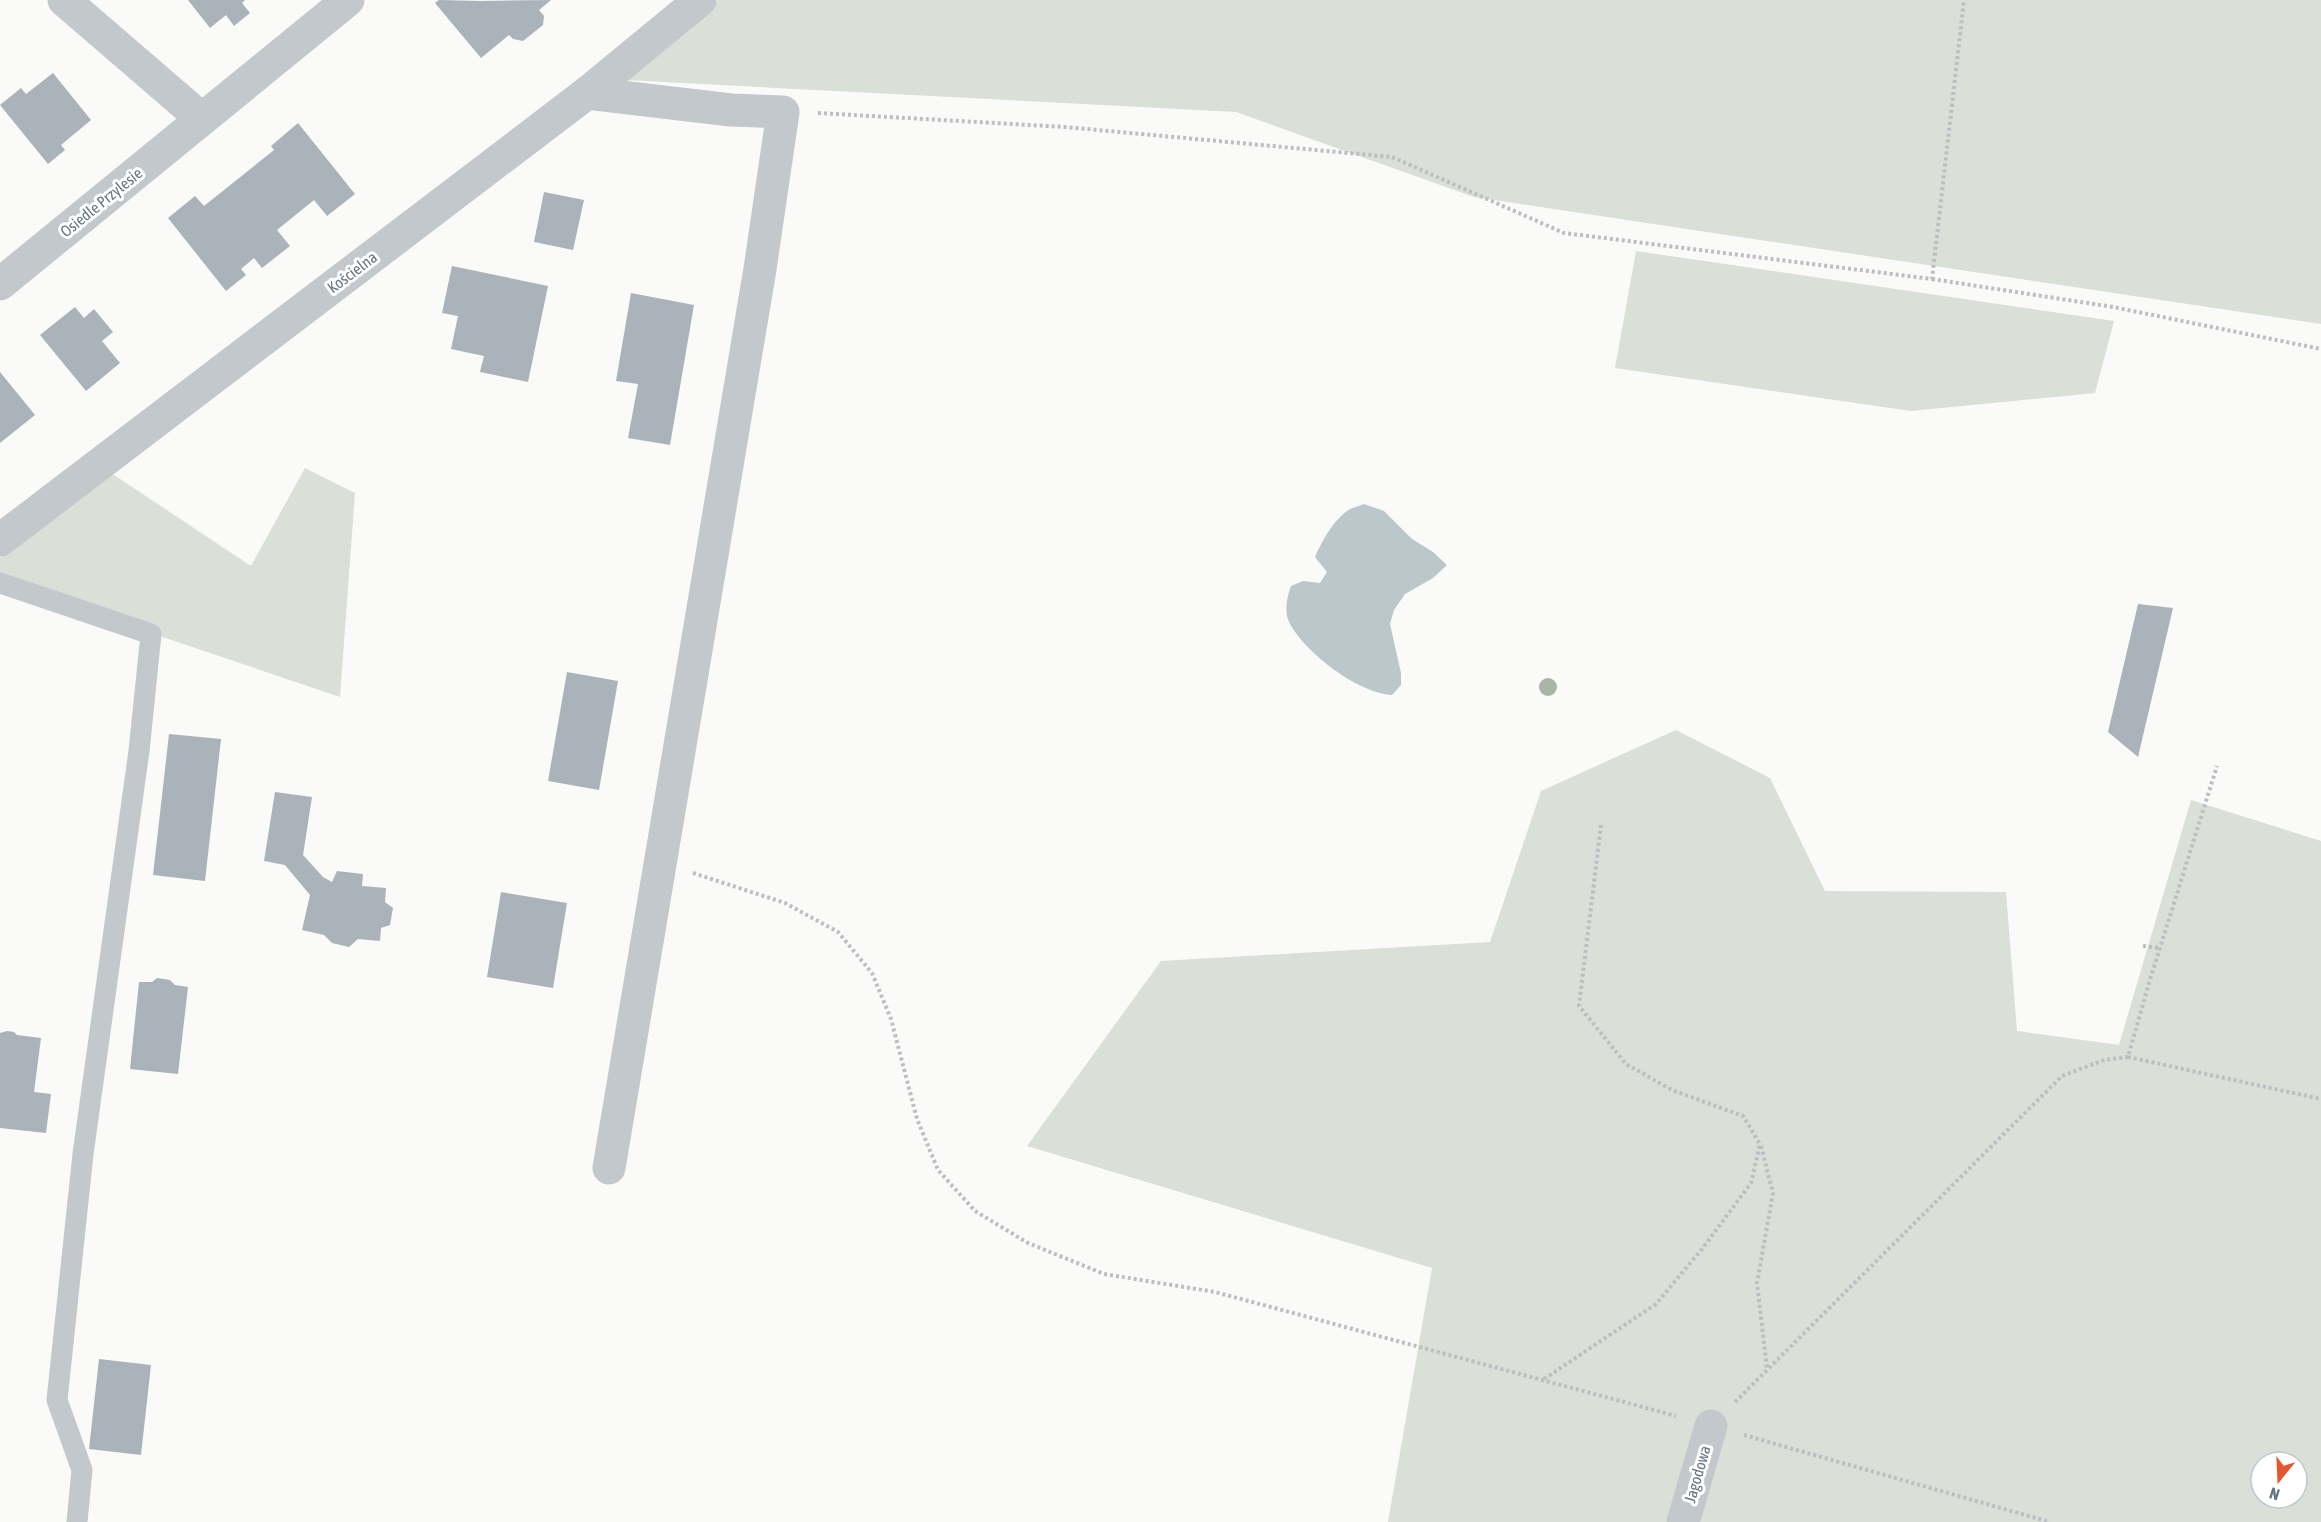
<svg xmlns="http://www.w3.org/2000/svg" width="2321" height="1522" font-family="'Asap Condensed',sans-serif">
	<rect width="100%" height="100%" fill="#fafaf8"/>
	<!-- green -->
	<g fill="#dadfd7" fill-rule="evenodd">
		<path d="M718,0H2321V324L1474,197L1236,112L625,80Z"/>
		<path d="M1636,251L2114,321L2095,393L1911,411L1615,368Z"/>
		<path d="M305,468L355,493L340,697L0,582V558L108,471L251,566Z"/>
		<path d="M1676,730L1770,778L1825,891L2006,892L2017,1031L2119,1045L2191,800L2321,841V1522H1388L1432,1268L1027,1146L1161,961L1490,942L1541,791ZM2261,1462H2297V1498H2261Z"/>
	</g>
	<!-- water -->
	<path fill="#bbc7cb" d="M1364,504L1384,511L1412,539L1433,552L1447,565L1433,578L1405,594L1394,610L1390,624L1401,673V685L1392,695C1358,693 1305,653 1289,622C1284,611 1287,597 1291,586L1303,581L1320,583L1327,572L1315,557C1322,541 1334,519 1350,509C1354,507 1360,506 1364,504Z"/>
	<!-- building -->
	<g fill="#aab3b9">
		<path d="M188,0H245L242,3L250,13L234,26L226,15L210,28Z"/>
		<path d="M439,0L481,1L551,0L539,10L544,16L543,25L523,41L513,39L509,35L481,58L435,3Z"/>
		<path d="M53,73L91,120L61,145L65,150L48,164L0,105L21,88L26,94Z"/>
		<path d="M298,123L355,194L327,216L314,200L277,230L290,246L262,268L254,258L241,269L246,275L226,291L168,218L195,196L204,206L274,150L271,146Z"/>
		<path d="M544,192L584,200L573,250L534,242Z"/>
		<path d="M452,266L548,286L528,382L480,372L484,356L451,349L458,316L442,313Z"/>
		<path d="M631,293L694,305L670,445L628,438L638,384L616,381Z"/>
		<path d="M75,307L84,318L94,309L113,332L102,341L120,363L86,391L40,335Z"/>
		<path d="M0,372L35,415L0,443Z"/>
		<path d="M2138,604L2173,608L2138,757L2108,732Z"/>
		<path d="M567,672L618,681L599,790L548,781Z"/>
		<path d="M169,734L221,739L205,881L153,875Z"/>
		<path d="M275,792L312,797L303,855L323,877L332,882L337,871L363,874L362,886L386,888L385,902L393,908L390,925L381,928L380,941L358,939L349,947L332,943L324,935L302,930L310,895L285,865L264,861Z"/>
		<path d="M501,892L567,903L553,988L487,977Z"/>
		<path d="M157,978L170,980L175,985L188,987L178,1074L130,1069L139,982H152Z"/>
		<path d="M7,1031L14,1032L17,1035L41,1038L34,1092L51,1094L46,1133L0,1128V1033Z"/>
		<path d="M99,1359L151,1365L141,1455L89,1449Z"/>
	</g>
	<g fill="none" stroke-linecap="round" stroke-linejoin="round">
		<!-- path -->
		<g stroke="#bbbfc2" stroke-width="4" stroke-dasharray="3 3" stroke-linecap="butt">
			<path d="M818,113L1065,127L1392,157L1564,233L1932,279L1964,0"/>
			<path d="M1932,279L2113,307L2321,349"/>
			<path d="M693,873L785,903L838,932L872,973L891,1019L917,1119L938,1170L975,1211L1028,1243L1104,1274L1215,1292L1676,1416"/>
			<path d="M2143,946L2160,948"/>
			<path d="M2128,1057L2321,1099"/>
			<path d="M1761,1146L1773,1193L1757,1283L1767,1369"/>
			<path d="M1544,1379L1656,1304L1702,1249L1751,1183L1760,1144L1743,1116L1672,1090L1626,1064L1579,1006L1601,825"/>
			<path d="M1735,1402L2062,1076L2104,1060L2128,1057L2149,983L2217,766"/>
			<path d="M1744,1435L2050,1522"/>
		</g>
		<!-- service -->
		<path stroke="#c3c8cc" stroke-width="21" d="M0,583L151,634L139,751L83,1154L57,1400L82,1470L77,1522"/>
		<!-- minor -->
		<g stroke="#c3c8cc" stroke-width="33">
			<path d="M64,0L202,119"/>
			<path d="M587,93L731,110L783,112L760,269L609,1168"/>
			<path d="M0,284L348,0"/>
			<path d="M0,540L587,93L700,0"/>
			<path d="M1683,1522L1711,1426"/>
		</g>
	</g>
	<!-- trees -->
	<circle fill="#aab4a7" cx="1548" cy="687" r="9"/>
	<g text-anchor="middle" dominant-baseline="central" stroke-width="6" stroke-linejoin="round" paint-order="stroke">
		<!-- street labels -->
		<g font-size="16" fill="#657683" stroke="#fff">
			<text transform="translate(101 202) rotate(-39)">Osiedle Przylesie</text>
			<text transform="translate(352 272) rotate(-37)">Kościelna</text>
			<text transform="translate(1697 1474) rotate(-74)">Jagodowa</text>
		</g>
	</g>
	<!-- north arrow -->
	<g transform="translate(2279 1480) rotate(198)"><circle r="28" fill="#ffffff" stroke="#c1c8cd" stroke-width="1.5"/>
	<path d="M0-4.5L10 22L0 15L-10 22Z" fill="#e4572e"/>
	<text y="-9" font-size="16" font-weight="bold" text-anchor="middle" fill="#657683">N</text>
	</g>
</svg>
